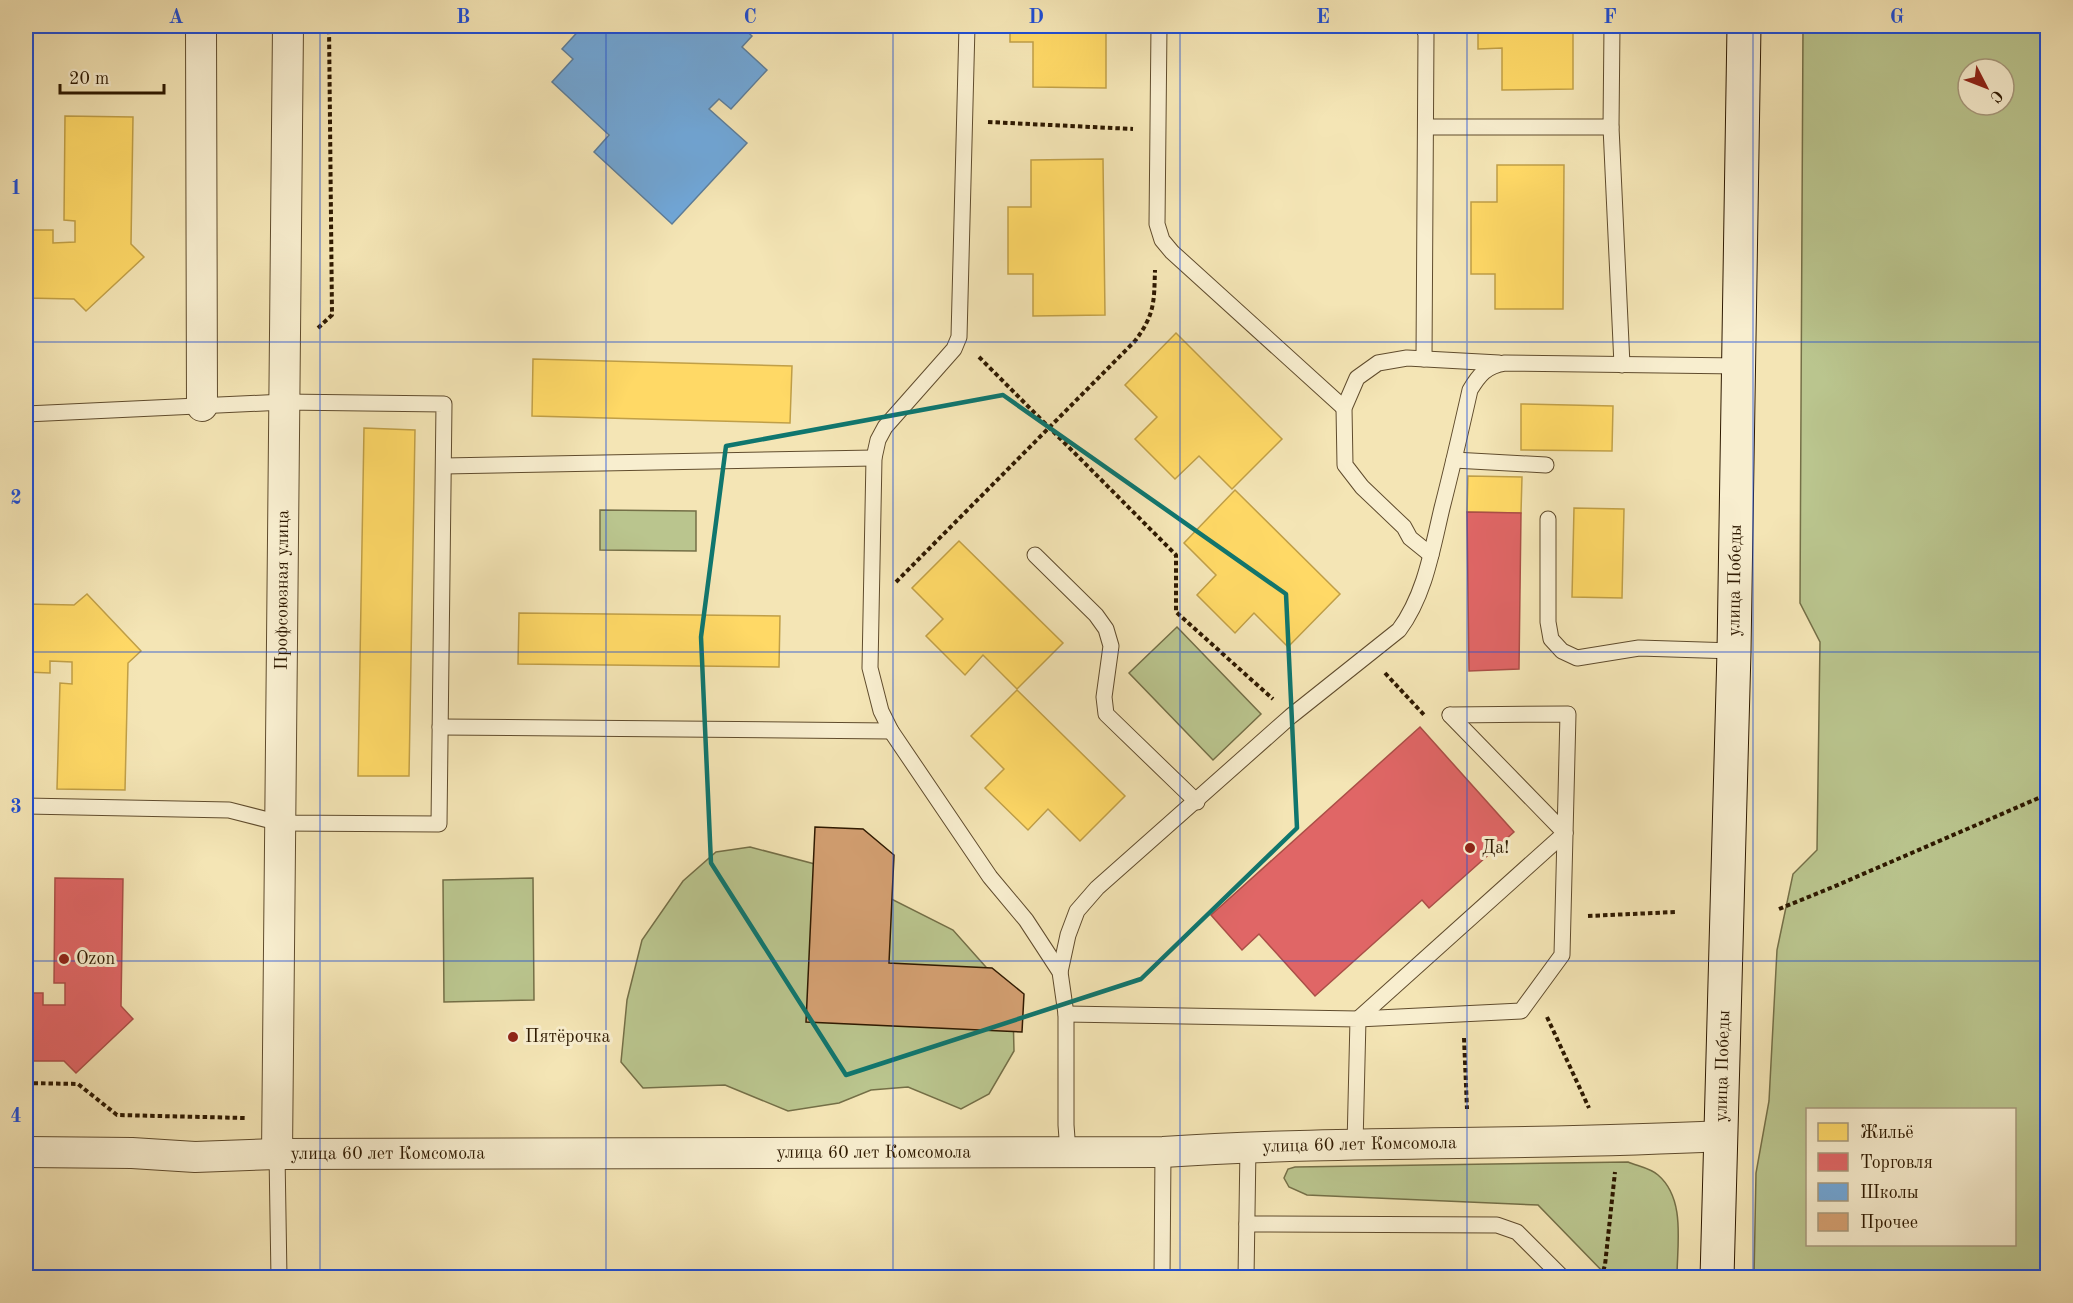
<svg xmlns="http://www.w3.org/2000/svg" width="2073" height="1303" font-family="'Old Standard TT',serif">
	<rect width="100%" height="100%" fill="#f4e5b5"/>
	<filter id="stains"><feTurbulence type="fractalNoise" baseFrequency=".00333" numOctaves="4"/><feColorMatrix values="0 0 0 0 .2 0 0 0 0 .09 0 0 0 0 .02 0 0 0 .5 -.17"/></filter>
	<radialGradient id="worn" r=".72"><stop offset=".6" stop-color="#630" stop-opacity="0"/><stop offset="1" stop-color="#630" stop-opacity=".3"/></radialGradient>
	<!-- green -->
	<g fill="#bac58e" stroke="#746f47" stroke-width="1.5" fill-rule="evenodd">
		<path d="M1803,26H2047V1277H1754L1756,1173L1769,1101L1777,950L1793,874L1817,850L1820,642L1800,603ZM1968,69H2004V105H1968ZM1808,1110H2014V1244H1808Z"/>
		<path d="M600,510L696,511V551L600,550Z"/>
		<path d="M1177,627L1261,714L1213,760L1129,673Z"/>
		<path d="M750,847L830,868L953,930L993,975L1013,1011L1014,1051L989,1094L961,1109L908,1087L871,1090L839,1103L788,1111L725,1085L643,1088L621,1062L627,1000L642,940L683,881L716,852Z"/>
		<path d="M533,878L534,1000L444,1002L443,880Z"/>
		<path d="M1628,1162C1637,1166 1650,1168 1658,1175C1686,1199 1677,1244 1677,1277H1608L1538,1205L1307,1195L1289,1187L1284,1178L1288,1169L1295,1167Z"/>
	</g>
	<!-- homes -->
	<g fill="#ffd966" stroke="#c09f47" stroke-width="1.5">
		<path d="M67,26H135V28Z"/>
		<path d="M1010,26H1106V88L1033,87V42H1010Z"/>
		<path d="M1478,26H1573V89L1502,90V48L1478,49Z"/>
		<path d="M65,116L133,117L131,244L144,257L86,311L74,299L26,298V230H53V243L75,242V221L64,220Z"/>
		<path d="M1103,159L1105,315L1033,316V274H1008V207H1031V160Z"/>
		<path d="M1497,165H1564L1563,309H1495V274H1471V202H1497Z"/>
		<path d="M1176,333L1282,439L1232,489L1199,456L1175,479L1135,439L1157,417L1125,385Z"/>
		<path d="M533,359L792,366L790,423L532,416Z"/>
		<path d="M1521,404L1613,406L1612,451L1521,450Z"/>
		<path d="M364,428L415,430L409,776H358Z"/>
		<path d="M1468,476L1522,477L1521,513L1467,512Z"/>
		<path d="M1235,490L1340,594L1288,647L1254,613L1235,633L1197,595L1216,575L1184,543Z"/>
		<path d="M1574,508L1624,509L1622,598L1572,597Z"/>
		<path d="M959,541L1063,643L1017,689L983,655L965,675L926,636L943,619L912,588Z"/>
		<path d="M87,594L141,651L128,663L125,790L57,789L60,683L72,684V662L50,661V673L26,672V604L74,605Z"/>
		<path d="M519,613L780,616L779,667L518,664Z"/>
		<path d="M1017,690L1125,796L1080,841L1048,809L1028,830L985,788L1004,769L971,736Z"/>
		<path d="M423,1275L556,1278H423Z"/>
	</g>
	<!-- shops -->
	<g fill="#e06666" stroke="#ab4f47" stroke-width="1.5">
		<path d="M1467,512L1521,513L1519,669L1469,671Z"/>
		<path d="M1420,727L1514,832L1429,908L1422,900L1315,996L1259,934L1242,950L1211,915Z"/>
		<path d="M55,878L123,879L121,1006L133,1019L76,1073L64,1061H26V993H43V1005H65V983H54Z"/>
	</g>
	<!-- schools -->
	<path fill="#6fa8dc" stroke="#5c7d9a" stroke-width="1.5" d="M583,26H741L752,36L742,47L767,70L731,109L719,99L709,109L747,143L672,224L594,152L609,135L552,82L573,59L562,49Z"/>
	<!-- building -->
	<path fill="#d4a072" stroke="#2e1900" stroke-width="1.5" d="M815,827L863,829L894,855L889,963L992,968L1024,994L1022,1032L806,1022Z"/>
	<g fill="none" stroke-linecap="round" stroke-linejoin="round">
		<!-- lane casing -->
		<g stroke="#604c2d" stroke-width="17">
			<g id="lane">
				<path d="M967,26L959,337L954,349L885,427L878,440L874,458L870,668L881,711L891,731L990,877L1026,920L1060,972L1066,1014V1125L1068,1152"/>
				<path d="M1159,26L1157,224L1162,240L1172,252L1344,408"/>
				<path d="M1423,26L1426,34L1424,359"/>
				<path d="M1612,26L1611,127L1622,365"/>
				<path d="M1426,127H1611"/>
				<path d="M26,414L284,402L444,404L439,824L280,823L229,810L26,806"/>
				<path d="M1454,460L1546,465"/>
				<path d="M444,466L874,458"/>
				<path d="M1548,519V622L1551,639L1562,651L1577,658L1639,648L1734,651"/>
				<path d="M1035,555L1096,615L1106,629L1111,646L1104,697L1106,714L1197,802"/>
				<path d="M1431,555L1410,538L1404,527L1362,487L1345,465L1344,408L1357,378L1378,363L1407,358L1499,363"/>
				<path d="M1450,715L1565,833"/>
				<path d="M440,727L891,731"/>
				<path d="M1060,972L1068,935L1077,911L1097,888L1291,716L1399,630C1425,595 1432,550 1442,508C1452,469 1461,430 1470,390C1479,375 1486,366 1505,363L1739,366"/>
				<path d="M1066,1014L1358,1019L1355,1145"/>
				<path d="M1358,1019L1521,1011L1562,955L1568,714L1450,715"/>
				<path d="M1358,1019L1565,833"/>
				<path d="M277,1154L279,1278"/>
				<path d="M1247,1224L1497,1225L1517,1232L1563,1278"/>
				<path d="M1162,1278L1163,1152"/>
				<path d="M1246,1278L1248,1147"/>
			</g>
		</g>
		<!-- street casing -->
		<g stroke="#604c2d" stroke-width="32">
			<g id="street">
				<path d="M201,26L202,406"/>
				<path id="s1" d="M26,1152L132,1153L195,1157L277,1154L1163,1152C1348,1140 1534,1146 1720,1136"/>
				<path id="s2" d="M277,1154L288,26"/>
			</g>
		</g>
		<!-- secondary casing -->
		<g stroke="#2e1900" stroke-width="35">
			<g id="secondary">
				<path id="s3" d="M1717,1278L1734,651L1744,26"/>
			</g>
		</g>
		<!-- path -->
		<g stroke="#2e1900" stroke-width="4" stroke-dasharray="4.5 3" stroke-linecap="butt">
			<path d="M988,122L1133,129"/>
			<path d="M318,328L332,315L329,26"/>
			<path d="M979,357L1176,555V612L1273,699"/>
			<path d="M896,582L1135,341C1155,314 1154,302 1155,270"/>
			<path d="M1385,673L1425,716"/>
			<path d="M1779,909L1833,887L2048,794"/>
			<path d="M1588,916L1675,912"/>
			<path d="M1547,1017L1589,1108"/>
			<path d="M1464,1038L1467,1109"/>
			<path d="M26,1083L78,1084L117,1115L245,1118"/>
			<path d="M1601,1278L1605,1265L1615,1172"/>
		</g>
		<!-- lane -->
		<use href="#lane" stroke="#f8eecf" stroke-width="15"/>
		<!-- street -->
		<use href="#street" stroke="#f8eecf" stroke-width="30"/>
		<!-- secondary -->
		<use href="#secondary" stroke="#f8eecf" stroke-width="33"/>
	</g>
	<!-- marked area -->
	<path fill="none" stroke="#0f766e" stroke-width="4.5" stroke-linejoin="round" d="M1003,395L1286,594L1297,828L1141,979L846,1075L711,863L701,637L726,446Z"/>
	<!-- grid -->
	<path fill="none" stroke="#1d4ed8" stroke-width="1.5" stroke-opacity="0.55" d="M320,26V1278M606,26V1278M893,26V1278M1180,26V1278M1467,26V1278M1753,26V1278M26,342H2048M26,652H2048M26,961H2048"/>
	<!-- markers -->
	<g fill="#8f2418" stroke="#f8eecf" stroke-width="2">
		<circle cx="1470" cy="848" r="6"/>
		<circle cx="64" cy="959" r="6"/>
		<circle cx="513" cy="1037" r="6"/>
	</g>
	<g text-anchor="middle" dominant-baseline="central" stroke-width="6" stroke-linejoin="round" paint-order="stroke">
		<!-- street labels -->
		<g font-size="18" fill="#2e1900" stroke="#f8eecf">
			<text stroke="none"><textPath href="#s3" startOffset="698">улица Победы</textPath></text>
			<text stroke="none"><textPath href="#s2" startOffset="564">Профсоюзная улица</textPath></text>
			<text stroke="none"><textPath href="#s3" startOffset="212">улица Победы</textPath></text>
			<text stroke="none"><textPath href="#s1" startOffset="1334">улица 60 лет Комсомола</textPath></text>
			<text stroke="none"><textPath href="#s1" startOffset="848">улица 60 лет Комсомола</textPath></text>
			<text stroke="none"><textPath href="#s1" startOffset="362">улица 60 лет Комсомола</textPath></text>
		</g>
		<!-- poi labels -->
		<g font-size="18" fill="#2e1900" stroke="#f8eecf" text-anchor="start">
			<text x="1482" y="848">Да!</text>
			<text x="76" y="959">Ozon</text>
			<text x="525" y="1037">Пятёрочка</text>
		</g>
	</g>
	<!-- margin -->
	<rect width="2073" height="1303" fill="none" stroke="#f4e5b5" stroke-width="66"/>
	<!-- legend -->
	<rect x="1806" y="1108" width="210" height="138" fill="#f8eecf" stroke="#a7997c" stroke-width="1.5"/>
	<rect x="1818" y="1123" width="30" height="18" fill="#ffd966" stroke="#a7997c" stroke-width="1.5"/>
	<text x="1860" y="1138" font-size="18" fill="#2e1900">Жильё</text>
	<rect x="1818" y="1153" width="30" height="18" fill="#e06666" stroke="#a7997c" stroke-width="1.5"/>
	<text x="1860" y="1168" font-size="18" fill="#2e1900">Торговля</text>
	<rect x="1818" y="1183" width="30" height="18" fill="#6fa8dc" stroke="#a7997c" stroke-width="1.5"/>
	<text x="1860" y="1198" font-size="18" fill="#2e1900">Школы</text>
	<rect x="1818" y="1213" width="30" height="18" fill="#d4a072" stroke="#a7997c" stroke-width="1.5"/>
	<text x="1860" y="1228" font-size="18" fill="#2e1900">Прочее</text>
	<!-- north arrow -->
	<g transform="translate(1986 87) rotate(132)"><circle r="28" fill="#f8eecf" stroke="#a7997c" stroke-width="1.5"/>
	<path d="M0-4.5L10 22L0 15L-10 22Z" fill="#8f2418"/>
	<text y="-9" font-size="16" font-weight="bold" text-anchor="middle" fill="#2e1900">С</text>
	</g>
	<!-- scale -->
	<path d="M60 84v9h104v-9" fill="none" stroke="#2e1900" stroke-width="3"/>
	<text x="69" y="84" font-size="18" fill="#2e1900" stroke="#f8eecf" stroke-width="4.5" paint-order="stroke">20 m</text>
	<rect x="33" y="33" width="2007" height="1237" fill="none" stroke="#1d4ed8" stroke-width="2"/>
	<g font-size="20" text-anchor="middle" font-weight="bold" fill="#1d4ed8">
		<text x="176" y="23">A</text>
		<text x="463" y="23">B</text>
		<text x="750" y="23">C</text>
		<text x="1036" y="23">D</text>
		<text x="1323" y="23">E</text>
		<text x="1610" y="23">F</text>
		<text x="1897" y="23">G</text>
		<text x="16" y="194">1</text>
		<text x="16" y="504">2</text>
		<text x="16" y="813">3</text>
		<text x="16" y="1122">4</text>
	</g>
	<rect width="100%" height="100%" filter="url(#stains)"/>
	<rect width="100%" height="100%" fill="url(#worn)"/>
</svg>
